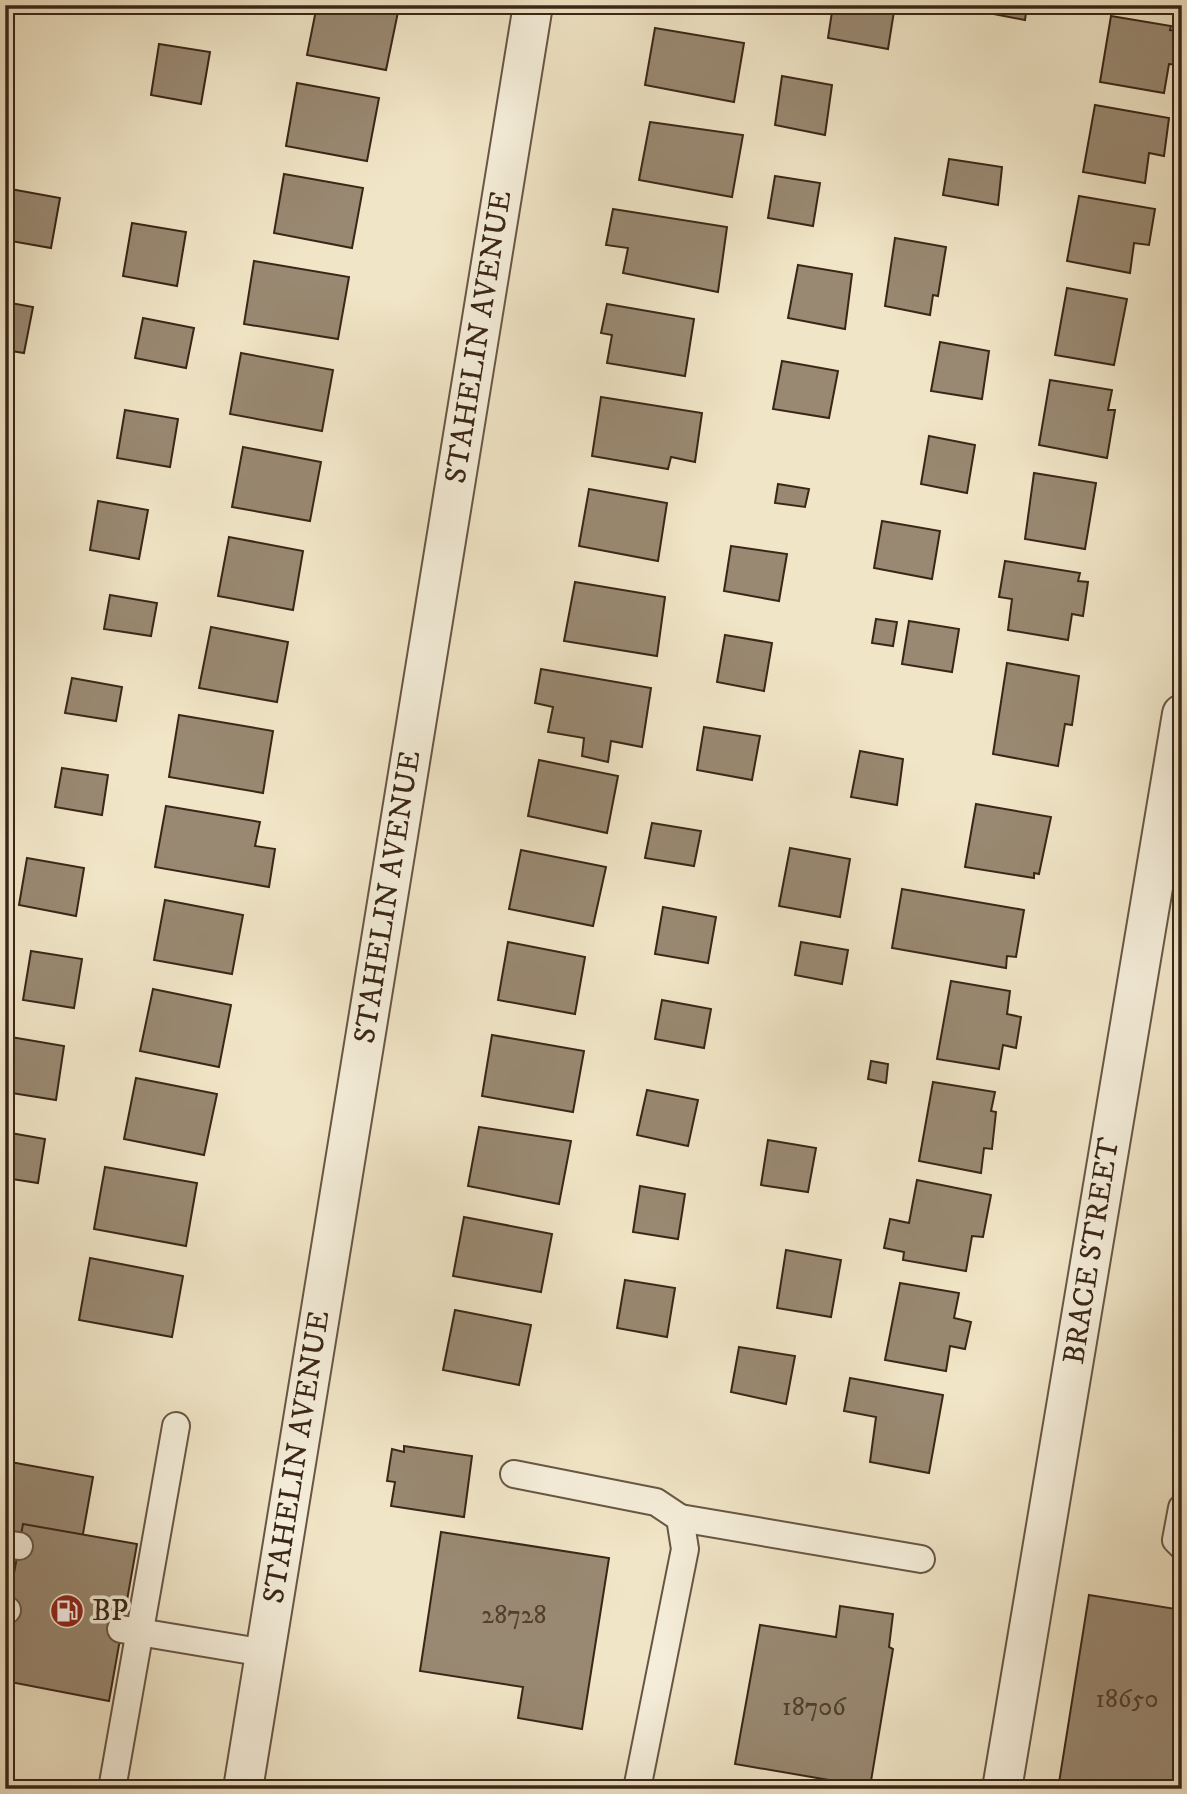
<svg xmlns="http://www.w3.org/2000/svg" width="1187" height="1794" font-family="'IM FELL DW Pica',serif">
	<rect width="100%" height="100%" fill="#f0e5c6"/>
	<filter id="stains"><feTurbulence type="fractalNoise" baseFrequency=".00286" numOctaves="4"/><feColorMatrix values="0 0 0 0 .2 0 0 0 0 .09 0 0 0 0 .02 0 0 0 .5 -.17"/></filter>
	<radialGradient id="worn" r=".72"><stop offset=".6" stop-color="#630" stop-opacity="0"/><stop offset="1" stop-color="#630" stop-opacity=".3"/></radialGradient>
	<!-- building -->
	<g fill="#998972" stroke="#3a2618" stroke-width="2">
		<path d="M317,5H364L398,12L386,70L307,55Z"/>
		<path d="M833,5H895L888,49L828,38Z"/>
		<path d="M979,5H1027L1025,20L978,11Z"/>
		<path d="M1111,16L1171,26L1170,30L1182,31L1179,65L1169,64L1164,93L1100,82Z"/>
		<path d="M655,28L744,43L734,102L645,85Z"/>
		<path d="M159,44L210,52L201,104L151,95Z"/>
		<path d="M782,76L832,85L825,135L775,125Z"/>
		<path d="M297,83L379,98L367,161L286,146Z"/>
		<path d="M1095,105L1169,118L1164,156L1149,153L1145,183L1083,172Z"/>
		<path d="M650,122L743,135L732,197L639,180Z"/>
		<path d="M949,159L1002,167L998,205L943,195Z"/>
		<path d="M284,174L363,188L352,248L274,233Z"/>
		<path d="M775,176L820,183L813,226L768,218Z"/>
		<path d="M5,188L60,198L51,248L5,240Z"/>
		<path d="M1079,196L1155,209L1149,245L1134,243L1130,273L1067,261Z"/>
		<path d="M613,209L727,227L718,292L623,273L628,248L606,245Z"/>
		<path d="M132,223L186,232L177,286L123,276Z"/>
		<path d="M895,238L946,247L938,296L933,295L930,315L885,306Z"/>
		<path d="M254,261L349,277L338,339L244,324Z"/>
		<path d="M798,265L852,274L845,329L788,318Z"/>
		<path d="M1067,288L1127,299L1114,365L1055,355Z"/>
		<path d="M5,302L33,307L24,353L5,350Z"/>
		<path d="M607,304L694,319L685,376L607,363L612,335L601,333Z"/>
		<path d="M143,318L194,328L186,368L135,358Z"/>
		<path d="M940,342L989,351L982,399L931,391Z"/>
		<path d="M241,353L333,370L322,431L230,414Z"/>
		<path d="M782,361L838,371L829,418L773,409Z"/>
		<path d="M1050,380L1112,390L1108,410H1115L1107,458L1039,445Z"/>
		<path d="M601,397L702,413L695,462L671,457L668,469L592,456Z"/>
		<path d="M125,410L178,419L170,467L117,458Z"/>
		<path d="M929,436L975,445L967,493L921,484Z"/>
		<path d="M243,447L321,462L310,521L232,507Z"/>
		<path d="M1034,473L1096,483L1085,549L1025,539Z"/>
		<path d="M778,484L809,489L805,507L775,503Z"/>
		<path d="M589,489L667,503L658,561L579,546Z"/>
		<path d="M98,501L148,510L139,559L90,550Z"/>
		<path d="M882,521L940,531L932,579L874,568Z"/>
		<path d="M229,537L303,551L293,610L218,596Z"/>
		<path d="M731,546L787,554L779,601L724,591Z"/>
		<path d="M1005,561L1080,573L1078,581L1088,582L1083,616L1072,614L1068,640L1008,630L1012,599L999,597Z"/>
		<path d="M575,582L665,597L657,656L564,641Z"/>
		<path d="M110,595L157,603L151,636L104,629Z"/>
		<path d="M876,619L897,622L893,646L872,643Z"/>
		<path d="M909,621L959,629L952,672L902,664Z"/>
		<path d="M211,627L288,642L277,702L199,688Z"/>
		<path d="M725,635L772,643L764,691L717,682Z"/>
		<path d="M1007,663L1079,676L1072,725L1065,724L1058,766L993,754Z"/>
		<path d="M541,669L651,688L642,747L611,741L608,762L582,756L584,738L548,732L553,707L535,703Z"/>
		<path d="M72,678L122,687L116,721L65,713Z"/>
		<path d="M179,715L273,731L263,793L169,777Z"/>
		<path d="M704,727L760,736L752,780L697,770Z"/>
		<path d="M860,751L903,759L897,805L851,797Z"/>
		<path d="M539,760L618,776L607,833L528,816Z"/>
		<path d="M62,768L108,775L102,815L55,807Z"/>
		<path d="M976,804L1051,817L1039,874L1034,873V878L965,867Z"/>
		<path d="M166,806L260,822L255,846L275,849L269,887L155,867Z"/>
		<path d="M652,823L701,831L694,866L645,858Z"/>
		<path d="M790,848L850,859L840,917L779,906Z"/>
		<path d="M521,850L606,867L593,926L509,909Z"/>
		<path d="M27,858L84,868L76,916L19,905Z"/>
		<path d="M902,889L1024,910L1016,957L1007,956L1006,968L892,948Z"/>
		<path d="M165,900L243,915L232,974L154,960Z"/>
		<path d="M663,907L716,917L708,963L655,954Z"/>
		<path d="M508,942L585,957L575,1014L498,1000Z"/>
		<path d="M801,942L848,950L842,984L795,975Z"/>
		<path d="M31,951L82,959L74,1008L23,1000Z"/>
		<path d="M951,981L1010,991L1007,1014L1021,1017L1016,1048L1003,1045L999,1069L937,1059Z"/>
		<path d="M153,989L231,1005L219,1067L140,1051Z"/>
		<path d="M662,1000L711,1009L704,1048L655,1039Z"/>
		<path d="M492,1035L584,1051L573,1112L482,1096Z"/>
		<path d="M5,1036L64,1046L56,1100L5,1092Z"/>
		<path d="M871,1061L888,1064L886,1083L868,1079Z"/>
		<path d="M136,1078L217,1094L204,1155L124,1139Z"/>
		<path d="M933,1082L995,1092L991,1111L996,1112L992,1149L984,1148L981,1173L919,1161Z"/>
		<path d="M647,1090L698,1100L688,1146L637,1135Z"/>
		<path d="M479,1127L571,1141L559,1204L468,1186Z"/>
		<path d="M5,1132L45,1139L38,1183L5,1178Z"/>
		<path d="M768,1140L816,1148L808,1192L761,1185Z"/>
		<path d="M105,1167L197,1183L186,1246L94,1229Z"/>
		<path d="M917,1180L991,1195L983,1237L972,1236L966,1271L903,1260L904,1252L884,1248L890,1219L909,1223Z"/>
		<path d="M640,1186L685,1194L678,1239L633,1232Z"/>
		<path d="M464,1217L552,1234L541,1292L453,1276Z"/>
		<path d="M786,1250L841,1260L831,1317L777,1308Z"/>
		<path d="M90,1258L183,1276L172,1337L79,1320Z"/>
		<path d="M625,1280L675,1288L667,1337L617,1328Z"/>
		<path d="M900,1283L959,1293L954,1318L971,1322L965,1349L950,1346L946,1371L885,1360Z"/>
		<path d="M455,1310L531,1325L519,1385L443,1370Z"/>
		<path d="M739,1347L795,1356L786,1404L731,1392Z"/>
		<path d="M850,1378L943,1395L929,1473L870,1462L876,1417L844,1411Z"/>
		<path d="M404,1446L472,1456L464,1517L391,1506L395,1482L387,1481L392,1449L404,1452Z"/>
		<path d="M5,1461L93,1477L81,1545L5,1532Z"/>
		<path d="M23,1524L137,1544L109,1701L5,1681V1622Z"/>
		<path d="M441,1532L609,1558L582,1729L518,1718L523,1687L420,1671Z"/>
		<path d="M1089,1595L1182,1610V1789H1058Z"/>
		<path d="M840,1606L893,1614L889,1647L893,1649L870,1787L735,1764L760,1625L836,1637Z"/>
	</g>
	<g fill="none" stroke-linecap="round" stroke-linejoin="round">
		<!-- lane casing -->
		<g stroke="#685644" stroke-width="30">
			<g id="lane">
				<path d="M514,1474L656,1502L680,1518L685,1549L637,1789"/>
				<path d="M1182,1508L1176,1540L1182,1546"/>
				<path d="M680,1518L921,1559"/>
				<path d="M5,1544L19,1546"/>
				<path d="M5,1610H7"/>
				<path d="M121,1629L265,1653"/>
				<path d="M112,1789L176,1426"/>
			</g>
		</g>
		<!-- street casing -->
		<g stroke="#685644" stroke-width="42">
			<g id="street">
				<path d="M243,1789L533,5"/>
				<path d="M1002,1789L1182,714"/>
			</g>
		</g>
		<!-- lane -->
		<use href="#lane" stroke="#f5eeda" stroke-width="26"/>
		<!-- street -->
		<use href="#street" stroke="#f5eeda" stroke-width="38"/>
	</g>
	<!-- icons -->
	<defs>
		<g id="fuel-disc" transform="scale(1.75)"><circle r="9.5" fill="#8f2418" stroke="#f5eeda"/><path d="M-5.5-6h7V0h2V4h1.3V-2.5L3-4.5l.8-.8L6-3V5H2.5V1h-1V6h-7ZM-4.2-4.7v3.2H.2V-4.7Z" fill="#fff"/></g>
	</defs>
	<g fill-rule="evenodd">
		<use href="#fuel-disc" x="67" y="1611"/>
	</g>
	<g text-anchor="middle" dominant-baseline="central" stroke-width="7" stroke-linejoin="round" paint-order="stroke">
		<!-- number labels -->
		<g font-size="26" fill="#523f2e">
			<text x="514" y="1615">28728</text>
			<text x="1127" y="1699">18650</text>
			<text x="814" y="1707">18706</text>
		</g>
		<!-- street labels -->
		<g font-size="30" fill="#3a2618" stroke="#f5eeda">
			<text transform="translate(479 337) rotate(-81)">STAHELIN AVENUE</text>
			<text transform="translate(388 897) rotate(-81)">STAHELIN AVENUE</text>
			<text transform="translate(1092 1251) rotate(-81)">BRACE STREET</text>
			<text transform="translate(297 1457) rotate(-81)">STAHELIN AVENUE</text>
		</g>
		<!-- poi labels -->
		<g font-size="30" fill="#3a2618" stroke="#f5eeda" text-anchor="start">
			<text x="92" y="1611">BP</text>
		</g>
	</g>
	<!-- margin -->
	<rect width="1187" height="1794" fill="none" stroke="#f0e5c6" stroke-width="28"/>
	<rect x="7" y="7" width="1173" height="1780" fill="none" stroke="#3a2618" stroke-width="3.5"/>
	<rect x="14" y="14" width="1159" height="1766" fill="none" stroke="#3a2618" stroke-width="2"/>
	<rect width="100%" height="100%" filter="url(#stains)"/>
	<rect width="100%" height="100%" fill="url(#worn)"/>
</svg>
